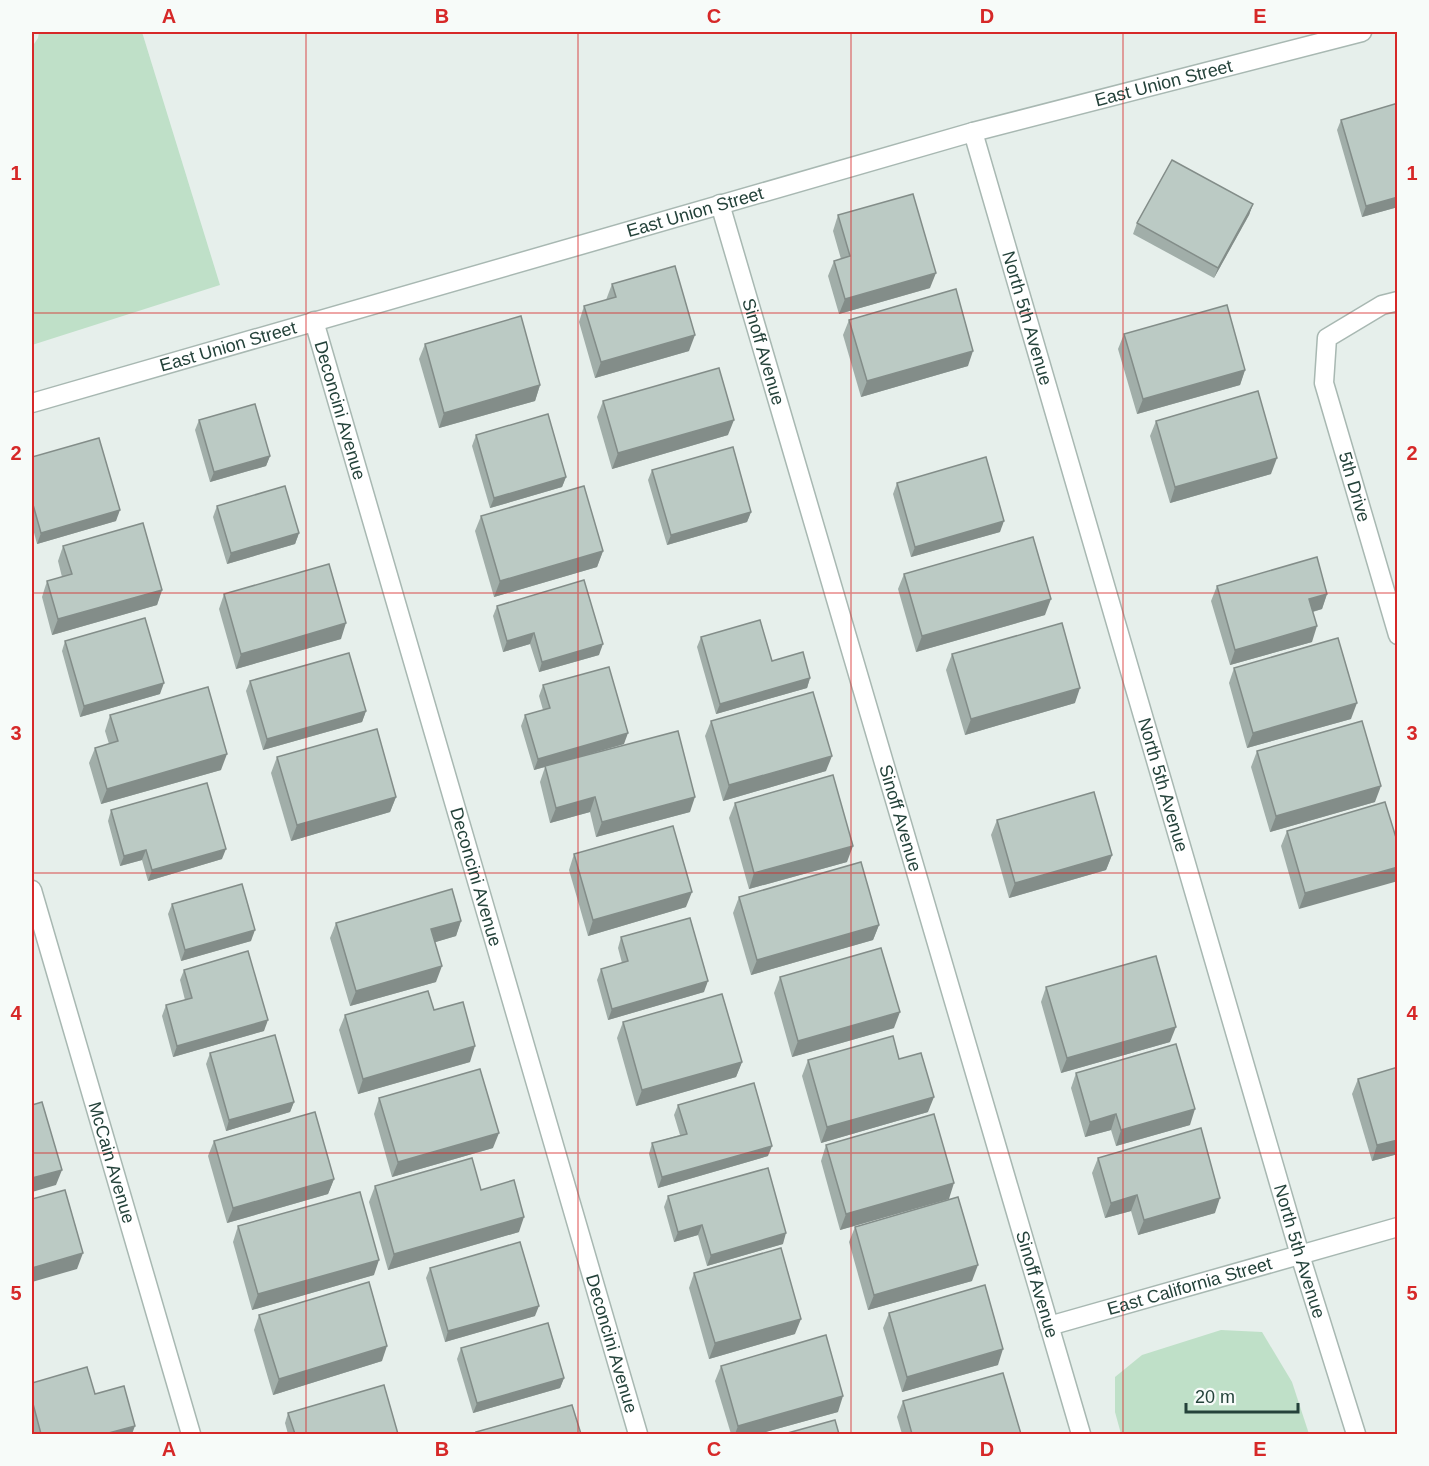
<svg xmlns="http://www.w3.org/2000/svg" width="1429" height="1466" font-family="Helvetica,sans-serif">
	<rect width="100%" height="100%" fill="#e6efeb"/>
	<!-- green -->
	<g fill="#bfe0c8">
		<path d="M39,32H142L220,285L32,345V47L38,38Z"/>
		<path d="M1221,1330L1262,1332L1292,1382L1309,1434H1121L1115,1412V1377L1142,1355Z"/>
	</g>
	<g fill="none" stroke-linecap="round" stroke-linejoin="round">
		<!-- street casing -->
		<g stroke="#a8b8b2" stroke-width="21">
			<g id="street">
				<path id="s1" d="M973,132L1300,1255L1356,1434"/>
				<path id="s2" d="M720,204L1081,1434"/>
				<path id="s3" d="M1398,301L1382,305L1327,338L1324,383L1398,635"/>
				<path id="s4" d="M314,321L638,1434"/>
				<path id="s5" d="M32,403L973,132L1362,32"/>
				<path id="s6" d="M32,890L191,1434"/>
				<path id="s7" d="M1049,1326L1398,1227"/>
			</g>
		</g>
		<!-- street -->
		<use href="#street" stroke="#fff" stroke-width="18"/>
	</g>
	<!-- wall -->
	<g fill="#a1aea9">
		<path d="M1398,103V207L1362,217L1337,130L1341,120Z"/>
		<path d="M1253,204L1249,215L1214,278L1133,234L1137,223Z"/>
		<path d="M838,215L930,288L839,314L828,276L834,261L841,259L833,231Z"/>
		<path d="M612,284L689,351L595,378L579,322L584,306L606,300Z"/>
		<path d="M849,320L968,366L861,397L843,335Z"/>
		<path d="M1124,334L1245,370L1240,385L1137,414L1118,349Z"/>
		<path d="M425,344L540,385L535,401L439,428L419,359Z"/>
		<path d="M603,401L728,435L612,469L597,417Z"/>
		<path d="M199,420L270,456L266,466L210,482L195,430Z"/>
		<path d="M1156,421L1271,474L1170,503L1150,436Z"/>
		<path d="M476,435L566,477L562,487L490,508L472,446Z"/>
		<path d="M32,457L116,521L37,544L32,525Z"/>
		<path d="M652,470L751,512L747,522L667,545L648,480Z"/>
		<path d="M897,483L1000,532L911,557L893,494Z"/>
		<path d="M217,506L299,533L295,544L227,564L213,517Z"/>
		<path d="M481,516L603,551L597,567L494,597L475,531Z"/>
		<path d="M63,546L162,590L157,605L52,635L42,597L47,581L62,577L58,561Z"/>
		<path d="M904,574L1045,615L916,652L898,589Z"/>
		<path d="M1217,586L1327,594L1322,609L1313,612L1312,642L1230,665L1211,601Z"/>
		<path d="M224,594L341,639L236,669L219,609Z"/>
		<path d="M497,606L599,655L539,672L530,644L503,652L493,616Z"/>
		<path d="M701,637L772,661L810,678L807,688L716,714L697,647Z"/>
		<path d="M65,641L160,694L80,717L62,651Z"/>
		<path d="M952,654L1075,703L965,735L946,670Z"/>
		<path d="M1234,668L1351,719L1247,748L1229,683Z"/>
		<path d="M250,681L366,711L362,722L263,750L246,691Z"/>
		<path d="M543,685L624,744L555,764L690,812L596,837L590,812L550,823L540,782L545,767L534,770L521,726L525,715L543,710L539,696Z"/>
		<path d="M110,715L221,770L101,804L89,763L95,748L109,744L105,731Z"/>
		<path d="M711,721L826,771L723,801L705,736Z"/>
		<path d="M1257,751L1375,802L1270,832L1251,767Z"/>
		<path d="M277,757L396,797L390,812L291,841L271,773Z"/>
		<path d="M1385,802L1299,909L1281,846L1287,831Z"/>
		<path d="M735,803L847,862L749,889L729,818Z"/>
		<path d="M111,810L222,859L148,881L142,860L120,866L108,821Z"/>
		<path d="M997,820L1112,855L1106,870L1009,898L991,835Z"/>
		<path d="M574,854L686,907L588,936L569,870Z"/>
		<path d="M739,897L879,925L873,940L751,975L733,913Z"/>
		<path d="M172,904L251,941L181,961L168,914Z"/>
		<path d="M461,921L456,936L435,942L436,982L350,1006L330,938L336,923Z"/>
		<path d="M621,937L704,992L608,1020L597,980L601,969L622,963L618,948Z"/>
		<path d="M184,970L264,1031L173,1057L162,1016L166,1005L185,1000L180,980Z"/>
		<path d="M780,977L894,1028L792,1057L774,993Z"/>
		<path d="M1046,987L1170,1042L1061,1073L1041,1002Z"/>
		<path d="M434,1010L470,1062L358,1094L339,1030L345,1015Z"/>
		<path d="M623,1022L742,1062L736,1077L636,1106L617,1038Z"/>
		<path d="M210,1053L294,1102L290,1112L226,1131L206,1064Z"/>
		<path d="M808,1060L928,1112L821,1143L802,1076Z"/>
		<path d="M1076,1073L1190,1125L1116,1146L1111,1130L1085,1137L1071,1088Z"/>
		<path d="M1358,1079L1398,1154L1372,1161L1352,1094Z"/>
		<path d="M379,1098L493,1148L392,1177L374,1114Z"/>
		<path d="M678,1105L768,1156L658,1188L649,1154L652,1143L680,1135L674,1115Z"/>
		<path d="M214,1141L334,1179L328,1194L227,1223L208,1156Z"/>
		<path d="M826,1145L949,1199L840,1230L821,1161Z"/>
		<path d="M1098,1158L1215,1213L1138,1235L1131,1211L1105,1218L1092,1173Z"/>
		<path d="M375,1186L481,1190L519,1232L388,1270L369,1202Z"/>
		<path d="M668,1196L783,1244L707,1266L698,1235L674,1242L664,1207Z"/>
		<path d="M238,1226L374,1275L252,1310L233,1242Z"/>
		<path d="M855,1227L972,1281L868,1310L849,1242Z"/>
		<path d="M430,1268L535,1316L445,1342L426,1278Z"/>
		<path d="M694,1273L795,1334L709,1359L689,1288Z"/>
		<path d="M889,1313L998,1365L902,1392L883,1328Z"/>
		<path d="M259,1315L382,1361L273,1395L254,1330Z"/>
		<path d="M461,1348L564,1378L560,1388L473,1413L457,1359Z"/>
		<path d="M721,1366L838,1412L758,1434H731L715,1381Z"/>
		<path d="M32,1383L95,1394L132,1434H34L32,1424Z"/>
		<path d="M903,1401L1021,1434H902L897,1417Z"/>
		<path d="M288,1413L398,1434H288L285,1423Z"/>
	</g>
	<!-- shaded-wall -->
	<g fill="#838d89">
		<path d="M1398,197V207L1362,217L1366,206Z"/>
		<path d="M1253,204L1249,215L1214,278L1218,268Z"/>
		<path d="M936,273L930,288L839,314L845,299Z"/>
		<path d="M695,335L689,351L595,378L601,362Z"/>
		<path d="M973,351L968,366L861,397L867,381Z"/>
		<path d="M1245,370L1240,385L1137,414L1143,399Z"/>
		<path d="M540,385L535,401L439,428L444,413Z"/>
		<path d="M734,420L728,435L612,469L618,453Z"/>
		<path d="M270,456L266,466L210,482L214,472Z"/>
		<path d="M1277,458L1271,474L1170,503L1175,487Z"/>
		<path d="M566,477L562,487L490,508L494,498Z"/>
		<path d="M120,510L116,521L37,544L41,533Z"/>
		<path d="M751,512L747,522L667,545L671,535Z"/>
		<path d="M1004,521L1000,532L911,557L915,547Z"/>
		<path d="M299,533L295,544L227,564L231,553Z"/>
		<path d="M603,551L597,567L494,597L500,581Z"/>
		<path d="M162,590L157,605L52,635L58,619Z"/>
		<path d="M1327,594L1322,609L1304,614L1309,599Z"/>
		<path d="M1051,599L1045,615L916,652L922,636Z"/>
		<path d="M346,623L341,639L236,669L241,654Z"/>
		<path d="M1317,626L1312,642L1230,665L1235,650Z"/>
		<path d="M534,633L530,644L503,652L507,641Z"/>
		<path d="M603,644L599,655L539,672L542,662Z"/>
		<path d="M810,678L807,688L716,714L720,704Z"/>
		<path d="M164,683L160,694L80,717L84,706Z"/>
		<path d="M1080,688L1075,703L965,735L971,719Z"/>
		<path d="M1357,703L1351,719L1247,748L1253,733Z"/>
		<path d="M366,711L362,722L263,750L267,739Z"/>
		<path d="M628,733L624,744L534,770L538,759Z"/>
		<path d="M227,754L221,770L101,804L107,789Z"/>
		<path d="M832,756L826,771L723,801L729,785Z"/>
		<path d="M1381,786L1375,802L1270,832L1276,816Z"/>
		<path d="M396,797L390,812L291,841L297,825Z"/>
		<path d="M595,797L590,812L550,823L556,808Z"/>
		<path d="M695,797L690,812L596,837L602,822Z"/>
		<path d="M853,846L847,862L749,889L754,873Z"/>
		<path d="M226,849L222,859L148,881L152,870Z"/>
		<path d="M146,850L142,860L120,866L124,856Z"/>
		<path d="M1112,855L1106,870L1009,898L1015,883Z"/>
		<path d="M1398,867V881L1299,909L1305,893Z"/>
		<path d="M692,892L686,907L588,936L593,920Z"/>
		<path d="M461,921L456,936L426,945L431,929Z"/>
		<path d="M879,925L873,940L751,975L757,960Z"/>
		<path d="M255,930L251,941L181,961L185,950Z"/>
		<path d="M442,966L436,982L350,1006L356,991Z"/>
		<path d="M708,981L704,992L608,1020L612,1009Z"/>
		<path d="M900,1012L894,1028L792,1057L798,1041Z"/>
		<path d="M268,1020L264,1031L173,1057L177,1046Z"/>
		<path d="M1176,1027L1170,1042L1061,1073L1067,1058Z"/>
		<path d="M475,1046L470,1062L358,1094L363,1079Z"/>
		<path d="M742,1062L736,1077L636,1106L642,1090Z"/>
		<path d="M934,1097L928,1112L821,1143L827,1127Z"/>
		<path d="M294,1102L290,1112L226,1131L229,1120Z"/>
		<path d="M1195,1109L1190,1125L1116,1146L1121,1130Z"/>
		<path d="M1116,1114L1111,1130L1085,1137L1090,1122Z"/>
		<path d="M499,1133L493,1148L392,1177L398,1162Z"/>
		<path d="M1398,1140V1154L1372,1161L1377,1145Z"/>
		<path d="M772,1146L768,1156L658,1188L662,1177Z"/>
		<path d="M62,1170L56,1185L32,1192V1178Z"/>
		<path d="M334,1179L328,1194L227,1223L233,1208Z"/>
		<path d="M954,1183L949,1199L840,1230L846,1214Z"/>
		<path d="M1137,1195L1131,1211L1105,1218L1111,1203Z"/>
		<path d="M1220,1198L1215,1213L1138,1235L1144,1220Z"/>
		<path d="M524,1217L519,1232L388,1270L394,1254Z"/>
		<path d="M702,1225L698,1235L674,1242L678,1232Z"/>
		<path d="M786,1233L783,1244L707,1266L711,1255Z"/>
		<path d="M83,1253L77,1269L32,1282V1268Z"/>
		<path d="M379,1260L374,1275L252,1310L258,1294Z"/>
		<path d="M978,1265L972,1281L868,1310L874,1295Z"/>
		<path d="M539,1306L535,1316L445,1342L448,1331Z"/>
		<path d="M801,1319L795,1334L709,1359L715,1343Z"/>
		<path d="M387,1346L382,1361L273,1395L279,1379Z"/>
		<path d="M1003,1349L998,1365L902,1392L907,1377Z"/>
		<path d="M564,1378L560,1388L473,1413L477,1403Z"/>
		<path d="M843,1396L838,1412L758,1434H735L738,1426Z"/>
		<path d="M135,1426L132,1434H105Z"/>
	</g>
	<!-- building -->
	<g fill="#bbcac4" stroke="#838d89" stroke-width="1.5">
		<path d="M1398,103V197L1366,206L1341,120Z"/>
		<path d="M1172,160L1253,204L1218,268L1137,223Z"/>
		<path d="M913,194L936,273L845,299L834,261L850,256L838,215Z"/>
		<path d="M675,266L695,335L601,362L584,306L616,297L612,284Z"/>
		<path d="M956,289L973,351L867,381L849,320Z"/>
		<path d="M1227,305L1245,370L1143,399L1124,334Z"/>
		<path d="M521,316L540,385L444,413L425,344Z"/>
		<path d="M719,368L734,420L618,453L603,401Z"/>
		<path d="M1258,391L1277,458L1175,487L1156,421Z"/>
		<path d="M255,404L270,456L214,472L199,420Z"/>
		<path d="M548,414L566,477L494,498L476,435Z"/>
		<path d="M99,438L120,510L41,533L32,501V457Z"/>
		<path d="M733,447L751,512L671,535L652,470Z"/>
		<path d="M986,457L1004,521L915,547L897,483Z"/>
		<path d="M285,486L299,533L231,553L217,506Z"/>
		<path d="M584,486L603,551L500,581L481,516Z"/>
		<path d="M143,523L162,590L58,619L47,581L72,574L63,546Z"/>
		<path d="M1033,537L1051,599L922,636L904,574Z"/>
		<path d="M1317,557L1327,594L1309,599L1317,626L1235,650L1217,586Z"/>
		<path d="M329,564L346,623L241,654L224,594Z"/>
		<path d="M584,580L603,644L542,662L534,633L507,641L497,606Z"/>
		<path d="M145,618L164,683L84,706L65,641Z"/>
		<path d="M760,620L772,661L803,652L810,678L720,704L701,637Z"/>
		<path d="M1062,623L1080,688L971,719L952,654Z"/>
		<path d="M1338,638L1357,703L1253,733L1234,668Z"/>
		<path d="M349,653L366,711L267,739L250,681Z"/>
		<path d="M609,667L628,733L538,759L525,715L550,708L543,685Z"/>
		<path d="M208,687L227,754L107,789L95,748L118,741L110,715Z"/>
		<path d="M813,692L832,756L729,785L711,721Z"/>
		<path d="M1362,721L1381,786L1276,816L1257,751Z"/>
		<path d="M377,729L396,797L297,825L277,757Z"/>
		<path d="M678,731L695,797L602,822L595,797L556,808L545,766Z"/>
		<path d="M833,775L853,846L754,873L735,803Z"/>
		<path d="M207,783L226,849L152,870L146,850L124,856L111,810Z"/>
		<path d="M1094,792L1112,855L1015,883L997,820Z"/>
		<path d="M1385,802L1398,844V867L1305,893L1287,831Z"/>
		<path d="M673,826L692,892L593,920L574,854Z"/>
		<path d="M861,862L879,925L757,960L739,897Z"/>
		<path d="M242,884L255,930L185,950L172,904Z"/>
		<path d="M452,889L461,921L431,929L442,966L356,991L336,923Z"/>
		<path d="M690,918L708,981L612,1009L601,969L628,961L621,937Z"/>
		<path d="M881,948L900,1012L798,1041L780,977Z"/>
		<path d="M248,951L268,1020L177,1046L166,1005L192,998L184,970Z"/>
		<path d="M1156,956L1176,1027L1067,1058L1046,987Z"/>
		<path d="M428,991L434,1010L463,1002L475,1046L363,1079L345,1015Z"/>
		<path d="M722,994L742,1062L642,1090L623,1022Z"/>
		<path d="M275,1035L294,1102L229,1120L210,1053Z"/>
		<path d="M893,1036L899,1059L921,1053L934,1097L827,1127L808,1060Z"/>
		<path d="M1176,1044L1195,1109L1121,1130L1116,1114L1090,1122L1076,1073Z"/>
		<path d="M1398,1067V1140L1377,1145L1358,1079Z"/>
		<path d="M480,1069L499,1133L398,1162L379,1098Z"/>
		<path d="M754,1083L772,1146L662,1177L652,1143L687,1134L678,1105Z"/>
		<path d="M42,1102L62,1170L32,1178V1105Z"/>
		<path d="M315,1112L334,1179L233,1208L214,1141Z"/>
		<path d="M934,1114L954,1183L846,1214L826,1145Z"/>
		<path d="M1201,1128L1220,1198L1144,1220L1137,1195L1111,1203L1098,1158Z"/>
		<path d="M472,1158L481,1190L514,1180L524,1217L394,1254L375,1186Z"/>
		<path d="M768,1168L786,1233L711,1255L702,1225L678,1232L668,1196Z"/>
		<path d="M65,1190L83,1253L32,1268V1199Z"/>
		<path d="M360,1192L379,1260L258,1294L238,1226Z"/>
		<path d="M958,1197L978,1265L874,1295L855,1227Z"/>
		<path d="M520,1242L539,1306L448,1331L430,1268Z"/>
		<path d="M781,1248L801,1319L715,1343L694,1273Z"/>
		<path d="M369,1282L387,1346L279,1379L259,1315Z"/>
		<path d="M985,1285L1003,1349L907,1377L889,1313Z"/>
		<path d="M548,1323L564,1378L477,1403L461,1348Z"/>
		<path d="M826,1335L843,1396L738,1426L721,1366Z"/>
		<path d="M87,1367L95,1394L124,1386L135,1426L105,1434H41L32,1400V1383Z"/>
		<path d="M1003,1373L1021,1434H912L903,1401Z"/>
		<path d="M384,1385L398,1434H295L288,1413Z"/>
		<path d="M572,1405L581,1434H477L476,1432Z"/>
		<path d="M835,1420L839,1434H784Z"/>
	</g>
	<!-- grid -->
	<path fill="none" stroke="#d62828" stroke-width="1.5" stroke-opacity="0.55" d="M306,32V1434M578,32V1434M851,32V1434M1123,32V1434M32,313H1398M32,593H1398M32,873H1398M32,1153H1398"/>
	<g text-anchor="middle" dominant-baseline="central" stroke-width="4.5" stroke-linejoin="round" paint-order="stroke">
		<!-- street labels -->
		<g font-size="18" fill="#24423a" stroke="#f7fbf9">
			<text stroke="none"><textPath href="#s5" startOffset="1176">East Union Street</textPath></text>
			<text stroke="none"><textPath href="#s5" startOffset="690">East Union Street</textPath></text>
			<text stroke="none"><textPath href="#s1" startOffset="194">North 5th Avenue</textPath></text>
			<text stroke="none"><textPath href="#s5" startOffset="204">East Union Street</textPath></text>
			<text stroke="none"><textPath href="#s2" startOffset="154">Sinoff Avenue</textPath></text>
			<text stroke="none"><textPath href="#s4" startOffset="93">Deconcini Avenue</textPath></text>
			<text stroke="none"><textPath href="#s3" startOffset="234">5th Drive</textPath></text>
			<text stroke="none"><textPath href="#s1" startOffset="680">North 5th Avenue</textPath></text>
			<text stroke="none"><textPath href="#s2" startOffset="640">Sinoff Avenue</textPath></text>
			<text stroke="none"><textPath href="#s4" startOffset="579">Deconcini Avenue</textPath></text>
			<text stroke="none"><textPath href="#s6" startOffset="284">McCain Avenue</textPath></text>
			<text stroke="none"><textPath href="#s1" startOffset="1166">North 5th Avenue</textPath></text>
			<text stroke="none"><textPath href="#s2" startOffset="1126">Sinoff Avenue</textPath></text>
			<text stroke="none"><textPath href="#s7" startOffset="146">East California Street</textPath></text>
			<text stroke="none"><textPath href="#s4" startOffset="1065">Deconcini Avenue</textPath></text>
		</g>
	</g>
	<!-- border -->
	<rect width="1429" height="1466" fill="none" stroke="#f7fbf9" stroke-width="66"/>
	<!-- scale -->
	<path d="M1186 1403v9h112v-9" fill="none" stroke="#24423a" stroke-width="3"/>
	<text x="1195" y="1403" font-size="18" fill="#24423a" stroke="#f7fbf9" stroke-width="4.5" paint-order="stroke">20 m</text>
	<rect x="33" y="33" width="1363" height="1400" fill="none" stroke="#d62828" stroke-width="2"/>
	<g font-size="20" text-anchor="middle" font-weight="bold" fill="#d62828">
		<text x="169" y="23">A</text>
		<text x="442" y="23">B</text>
		<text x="714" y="23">C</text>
		<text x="987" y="23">D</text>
		<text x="1260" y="23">E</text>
		<text x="16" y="180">1</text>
		<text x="1412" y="180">1</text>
		<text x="16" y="460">2</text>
		<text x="1412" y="460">2</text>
		<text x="16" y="740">3</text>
		<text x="1412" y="740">3</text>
		<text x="16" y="1020">4</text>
		<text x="1412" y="1020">4</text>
		<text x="16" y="1300">5</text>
		<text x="1412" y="1300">5</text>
		<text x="169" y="1456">A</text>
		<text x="442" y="1456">B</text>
		<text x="714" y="1456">C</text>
		<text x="987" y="1456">D</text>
		<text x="1260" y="1456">E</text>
	</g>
</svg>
